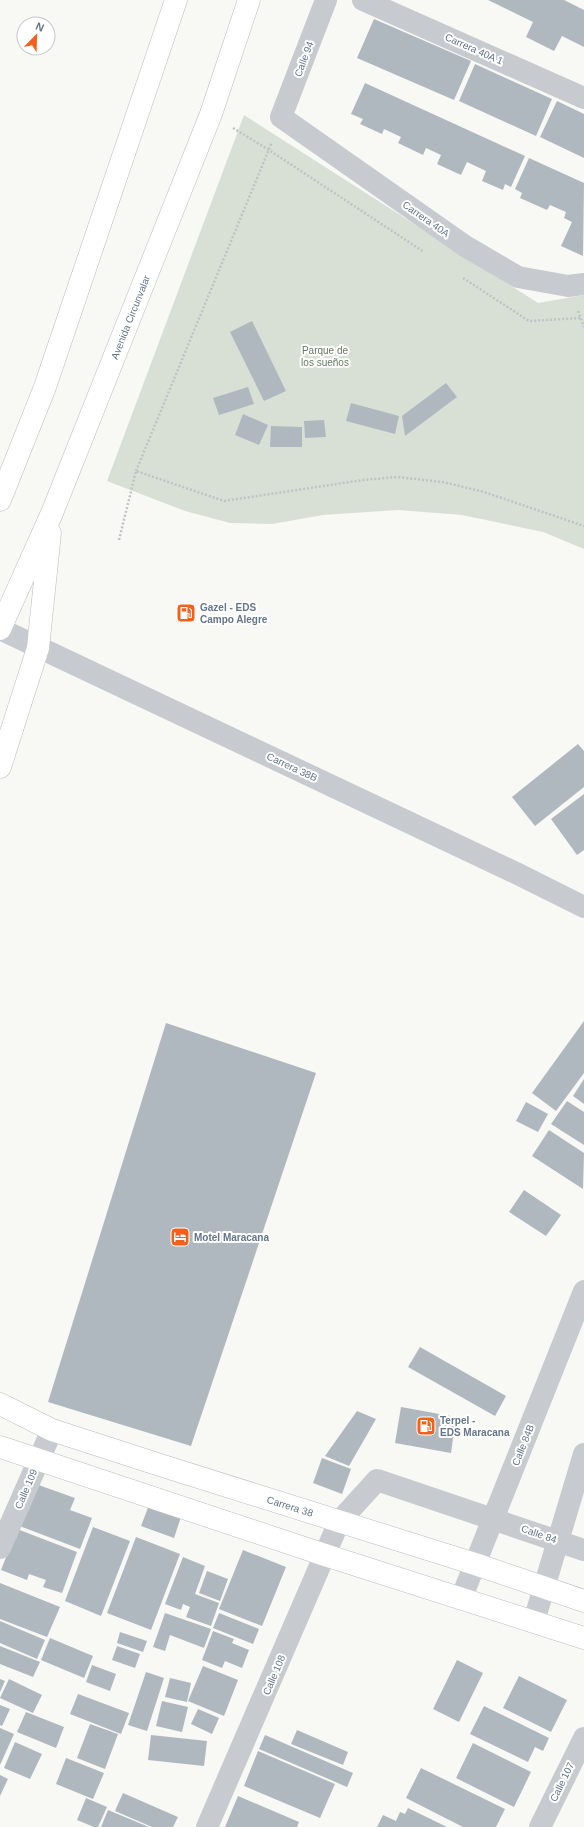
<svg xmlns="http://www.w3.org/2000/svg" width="584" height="1827" font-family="Helvetica,sans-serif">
	<rect width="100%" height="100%" fill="#f8f8f5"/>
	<!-- green -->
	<path fill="#d8e0d5" d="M244,115L538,303L584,295V549L543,532L462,515L398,510L323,515L272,524L230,523L185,511L107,481Z"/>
	<!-- building -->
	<g fill="#b0b8bf">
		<path d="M488,0H564L584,10V47L562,36L554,51L526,37L533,22Z"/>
		<path d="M374,19L471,61L454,100L357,58Z"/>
		<path d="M475,64L552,99L536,136L459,101Z"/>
		<path d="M365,83L525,156L511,187L505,184L503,190L482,181L486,171L467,162L461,175L437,164L441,155L426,148L423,155L398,143L401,137L384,129L382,134L360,124L363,119L351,114Z"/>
		<path d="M557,101L584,114V158L540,137Z"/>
		<path d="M529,158L584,183L583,256L561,246L572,222L564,218L566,212L550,205L547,210L520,198L522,193L515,189Z"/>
		<path d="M252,321L286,391L264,401L230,332Z"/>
		<path d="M446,383L457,397L405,436L402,416Z"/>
		<path d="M248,387L254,404L219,415L213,398Z"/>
		<path d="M351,403L399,416L395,434L346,421Z"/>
		<path d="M243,414L268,425L259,445L235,435Z"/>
		<path d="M324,420L326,437L305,438L304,421Z"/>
		<path d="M271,426L302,427V447H270Z"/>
		<path d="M578,744L584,751V787L535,826L512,797Z"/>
		<path d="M584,794V850L577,855L551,819Z"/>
		<path d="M584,1021V1073L556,1111L532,1093Z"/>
		<path d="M166,1023L316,1073L191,1446L48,1402Z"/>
		<path d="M584,1079V1104L573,1096Z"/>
		<path d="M567,1101L584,1112V1145L551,1124Z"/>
		<path d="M526,1102L548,1114L538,1132L516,1121Z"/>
		<path d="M549,1130L584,1153L583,1189L532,1156Z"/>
		<path d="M524,1190L561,1215L546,1236L509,1212Z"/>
		<path d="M420,1347L506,1396L495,1416L408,1367Z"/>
		<path d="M401,1407L456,1417L451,1453L395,1443Z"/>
		<path d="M357,1411L376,1419L349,1466L325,1456Z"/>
		<path d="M322,1458L351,1469L342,1494L313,1483Z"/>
		<path d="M33,1483L75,1498L70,1510L92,1518L80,1549L17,1525Z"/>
		<path d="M149,1505L181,1517L174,1538L141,1526Z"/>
		<path d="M93,1527L130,1541L101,1616L65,1601Z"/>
		<path d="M17,1529L77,1552L62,1593L43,1587L46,1580L29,1574L27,1580L1,1570Z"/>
		<path d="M136,1537L180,1554L151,1630L107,1613Z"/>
		<path d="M243,1550L286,1567L262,1626L219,1609Z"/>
		<path d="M183,1557L205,1566L195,1594L219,1603L211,1626L186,1617L190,1607L183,1604L181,1610L165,1604Z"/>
		<path d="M207,1571L228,1579L220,1601L199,1593Z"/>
		<path d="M0,1583L60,1607L47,1637L0,1619Z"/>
		<path d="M165,1613L211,1629L204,1648L170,1635L165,1651L153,1647Z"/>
		<path d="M219,1613L259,1629L253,1644L213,1628Z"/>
		<path d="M0,1621L45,1640L37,1659L0,1643Z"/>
		<path d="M213,1631L234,1639L232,1643L249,1650L242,1668L225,1661L222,1668L202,1660Z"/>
		<path d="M120,1632L147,1641L143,1652L117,1643Z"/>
		<path d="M50,1638L93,1656L84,1678L41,1660Z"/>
		<path d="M0,1646L40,1662L33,1677L0,1664Z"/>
		<path d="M117,1646L140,1654L135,1668L112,1660Z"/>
		<path d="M457,1660L483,1673L459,1722L433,1709Z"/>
		<path d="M92,1665L116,1674L110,1691L86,1682Z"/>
		<path d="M203,1666L238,1680L224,1716L188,1701Z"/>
		<path d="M146,1672L164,1678L147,1731L128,1725Z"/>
		<path d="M519,1676L567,1700L551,1732L503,1708Z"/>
		<path d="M170,1678L191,1683L187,1702L165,1697Z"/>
		<path d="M0,1679L5,1681L0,1692Z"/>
		<path d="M9,1679L42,1695L33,1713L0,1698Z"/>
		<path d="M78,1694L129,1713L121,1734L70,1714Z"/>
		<path d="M162,1701L188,1707L182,1732L156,1726Z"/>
		<path d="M0,1705L10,1709L2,1726L0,1725Z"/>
		<path d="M484,1706L549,1738L543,1751L535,1747L528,1762L470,1734Z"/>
		<path d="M198,1709L219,1718L212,1734L191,1724Z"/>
		<path d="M26,1712L64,1727L56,1748L17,1732Z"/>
		<path d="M90,1724L118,1734L105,1769L77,1758Z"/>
		<path d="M0,1728L14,1734L0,1765Z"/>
		<path d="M297,1730L348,1752L343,1765L291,1744Z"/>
		<path d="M151,1735L207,1741L204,1766L148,1760Z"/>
		<path d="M265,1735L353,1773L347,1787L259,1749Z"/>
		<path d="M15,1742L42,1754L30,1779L4,1768Z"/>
		<path d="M473,1743L531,1772L514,1807L456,1778Z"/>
		<path d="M258,1751L335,1784L320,1818L244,1786Z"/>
		<path d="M66,1758L104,1773L93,1799L56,1784Z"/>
		<path d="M421,1768L505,1809L496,1827H463L406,1798Z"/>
		<path d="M0,1775L8,1779L0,1796Z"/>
		<path d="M123,1793L178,1817L173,1827H152L115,1811Z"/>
		<path d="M238,1796L299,1822L297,1827H225Z"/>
		<path d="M86,1798L107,1807L98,1827H94L77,1820Z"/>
		<path d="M408,1808L447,1827H377L383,1815L396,1821L400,1812L405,1814Z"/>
		<path d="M108,1810L149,1827H101Z"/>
	</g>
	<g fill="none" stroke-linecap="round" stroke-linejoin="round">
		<!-- secondary casing -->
		<g stroke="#b9bec3" stroke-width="23">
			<g id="secondary">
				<path id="s1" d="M0,1404L52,1430L160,1465L475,1564L584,1601"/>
				<path d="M0,1447L325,1555L584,1638"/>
			</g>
		</g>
		<!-- trunk casing -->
		<g stroke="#b9bcc0" stroke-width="23">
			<g id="trunk">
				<path d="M0,500L45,387L176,0"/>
				<path id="s2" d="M0,629L52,513L211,114L249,0"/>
				<path d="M0,767L38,648L50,533"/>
			</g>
		</g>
		<!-- path -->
		<g stroke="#c0c2c5" stroke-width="2.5" stroke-dasharray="2 2" stroke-linecap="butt">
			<path d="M233,128L269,150L424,252"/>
			<path d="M463,278L529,321L581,318"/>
			<path d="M578,311L584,327"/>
			<path d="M136,471L272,142"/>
			<path d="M119,540L136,471L224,501L363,480L397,477L443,482L484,492L584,526"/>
		</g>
		<!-- minor -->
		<g stroke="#c7cbcf" stroke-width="22">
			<path d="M326,0L281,117L465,246L518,277L568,286L584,284"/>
			<path d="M363,0L584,98"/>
			<path d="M0,629L518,874L584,907"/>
			<path d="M0,1548L52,1430"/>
			<path d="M207,1827L339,1522L377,1480L584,1550"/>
			<path d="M540,1827L584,1738"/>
		</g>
		<!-- tertiary -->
		<g stroke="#c7cbcf" stroke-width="22">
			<path d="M461,1599L584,1291"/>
			<path d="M534,1621L584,1454"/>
		</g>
		<!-- secondary -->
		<use href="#secondary" stroke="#fff" stroke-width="22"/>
		<!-- trunk -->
		<use href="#trunk" stroke="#fff" stroke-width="22"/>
	</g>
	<!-- icons -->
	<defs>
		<g id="fuel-square" transform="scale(1)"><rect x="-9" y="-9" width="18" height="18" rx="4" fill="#f2601b" stroke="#fff"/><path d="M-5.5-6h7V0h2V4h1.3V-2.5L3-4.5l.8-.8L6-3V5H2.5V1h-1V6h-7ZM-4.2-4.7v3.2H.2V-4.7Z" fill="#fff"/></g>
		<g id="hotel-square" transform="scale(1)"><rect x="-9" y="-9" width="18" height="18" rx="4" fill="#f2601b" stroke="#fff"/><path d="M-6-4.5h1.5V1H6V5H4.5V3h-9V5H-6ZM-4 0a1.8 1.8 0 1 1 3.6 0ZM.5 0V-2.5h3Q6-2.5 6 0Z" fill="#fff"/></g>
	</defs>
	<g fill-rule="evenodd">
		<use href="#fuel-square" x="186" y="613"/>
		<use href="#hotel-square" x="180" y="1237"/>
		<use href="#fuel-square" x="426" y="1426"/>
	</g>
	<g text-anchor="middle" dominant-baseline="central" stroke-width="4" stroke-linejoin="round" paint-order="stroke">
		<!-- street labels -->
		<g font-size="10" fill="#647589" stroke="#fff">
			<text transform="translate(474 49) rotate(24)">Carrera 40A 1</text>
			<text transform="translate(304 59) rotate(-69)">Calle 94</text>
			<text transform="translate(426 219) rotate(35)">Carrera 40A</text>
			<text stroke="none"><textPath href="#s2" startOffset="338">Avenida Circunvalar</textPath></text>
			<text transform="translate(292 767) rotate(25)">Carrera 38B</text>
			<text transform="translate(523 1445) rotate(-68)">Calle 84B</text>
			<text transform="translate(26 1489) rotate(-67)">Calle 109</text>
			<text stroke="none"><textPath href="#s1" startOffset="308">Carrera 38</textPath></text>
			<text transform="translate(539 1534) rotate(19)">Calle 84</text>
			<text transform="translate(274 1675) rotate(-67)">Calle 108</text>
			<text transform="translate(562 1782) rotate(-64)">Calle 107</text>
		</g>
		<!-- park labels -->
		<g font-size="10" fill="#637a60" stroke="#fff">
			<text x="325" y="350">Parque de<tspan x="325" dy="12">los sueños</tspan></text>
		</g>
		<!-- poi labels -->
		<g font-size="10" font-weight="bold" fill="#647589" stroke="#fff" text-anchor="start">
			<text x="200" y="607">Gazel - EDS<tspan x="200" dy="12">Campo Alegre</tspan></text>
			<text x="194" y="1237">Motel Maracana</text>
			<text x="440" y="1420">Terpel -<tspan x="440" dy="12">EDS Maracana</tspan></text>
		</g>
	</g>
	<!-- north arrow -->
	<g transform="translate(36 36) rotate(23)"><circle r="19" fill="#ffffff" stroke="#c1c8d0"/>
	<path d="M0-3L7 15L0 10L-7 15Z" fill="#f2601b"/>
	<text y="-6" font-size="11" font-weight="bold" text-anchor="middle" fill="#647589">N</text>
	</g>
</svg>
